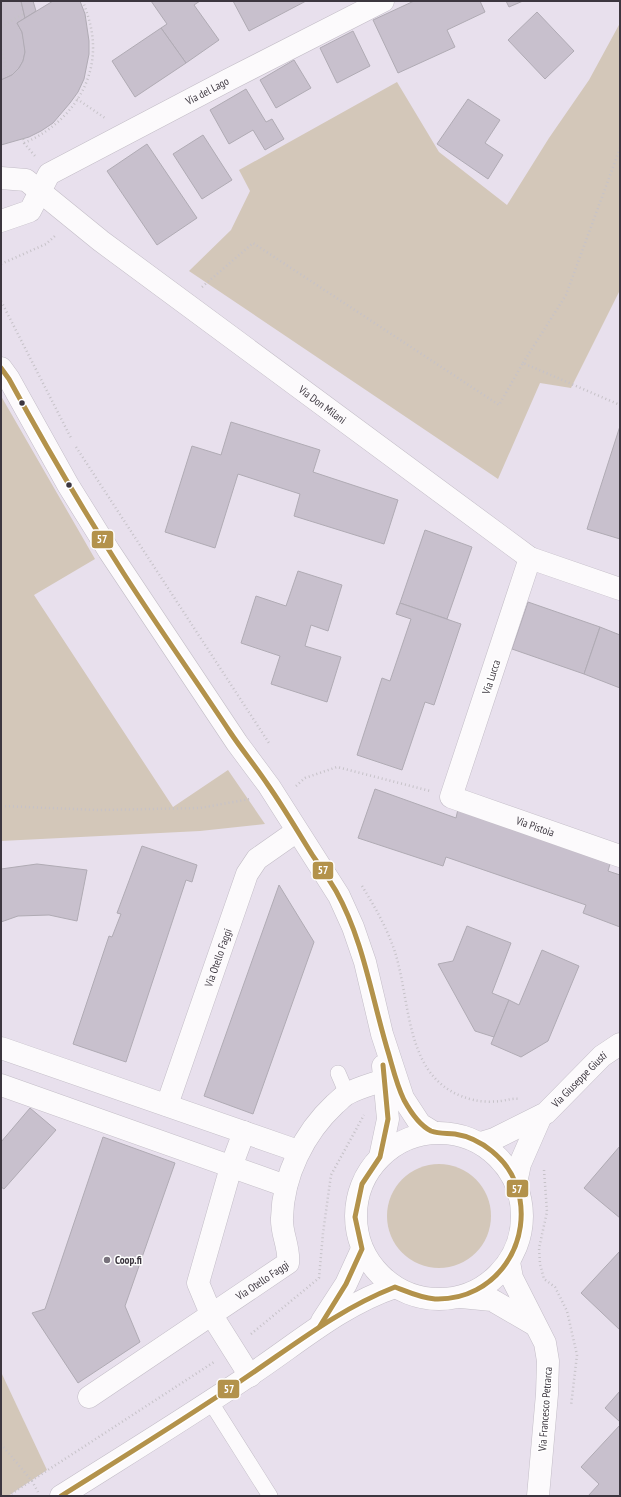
<svg xmlns="http://www.w3.org/2000/svg" width="621" height="1497" font-family="'PT Sans Narrow',sans-serif">
	<rect width="100%" height="100%" fill="#e8e0ed"/>
	<!-- green -->
	<g fill="#d3c7b9">
		<path d="M620,23V290L571,388L540,383L498,479L189,271L231,230L250,191L239,170L397,82L439,152L507,205L549,138L589,80Z"/>
		<path d="M1,396L95,559L34,595L173,807L228,770L265,824L200,831L1,841Z"/>
		<circle cx="439" cy="1216" r="52"/>
		<path d="M1,1372L47,1470L8,1496L1,1495Z"/>
	</g>
	<!-- building -->
	<g fill="#c8c0cd" stroke="#b0abb4">
		<path d="M1,1H21L25,18L17,23L22,32L24,42L25,52L23,61L19,68L12,75L1,80Z"/>
		<path d="M21,1H33L36,11L25,18Z"/>
		<path d="M53,1H80L85,14L89,41V54L84,79L78,92L70,103L53,123L41,131L29,137L1,145V80L12,75L19,68L23,61L25,52L22,32L17,23Z"/>
		<path d="M151,1H200L194,5L219,40L186,63L161,28L167,24Z"/>
		<path d="M233,1H306L249,31Z"/>
		<path d="M414,1H480L485,12L447,30L455,47L398,73L373,20Z"/>
		<path d="M506,1H523L509,7Z"/>
		<path d="M537,12L574,51L545,79L508,40Z"/>
		<path d="M161,28L186,63L135,97L112,61Z"/>
		<path d="M353,31L370,66L337,83L320,48Z"/>
		<path d="M294,60L311,88L276,108L260,80Z"/>
		<path d="M246,89L266,122L272,119L284,139L265,150L253,130L229,144L210,110Z"/>
		<path d="M468,99L500,120L485,143L503,155L488,179L437,144Z"/>
		<path d="M203,135L232,180L202,199L173,154Z"/>
		<path d="M147,144L197,218L157,245L107,171Z"/>
		<path d="M231,422L320,450L313,472L398,500L384,544L294,516L300,494L238,474L215,548L165,532L192,446L221,455Z"/>
		<path d="M620,426V539L587,529Z"/>
		<path d="M425,530L472,547L447,619L400,603Z"/>
		<path d="M298,571L342,585L328,631L311,625L305,646L341,657L327,702L271,684L280,656L241,643L256,596L286,606Z"/>
		<path d="M528,602L600,627L584,674L512,649Z"/>
		<path d="M400,603L461,624L434,705L425,702L402,770L357,755L382,678L390,681L411,619L396,614Z"/>
		<path d="M600,627L620,635V688L584,674Z"/>
		<path d="M375,789L456,818L458,809L610,864L608,871L620,875V927L583,913L586,905L446,857L443,866L358,838Z"/>
		<path d="M142,846L197,865L192,882L186,880L126,1062L73,1044L109,936L112,937L121,914L117,913Z"/>
		<path d="M37,864L87,870L77,921L49,915L18,916L1,922V869Z"/>
		<path d="M279,885L314,942L253,1114L204,1096Z"/>
		<path d="M467,926L511,943L492,993L509,1000L494,1037L475,1031L438,964L453,961Z"/>
		<path d="M542,950L579,966L548,1041L521,1057L491,1044L509,1000L519,1005Z"/>
		<path d="M30,1108L56,1130L4,1189L1,1187V1142Z"/>
		<path d="M103,1137L175,1163L125,1306L140,1342L78,1383L32,1313L45,1309Z"/>
		<path d="M620,1146V1218L584,1188Z"/>
		<path d="M620,1251V1330L581,1293Z"/>
		<path d="M620,1391V1422L605,1408Z"/>
		<path d="M620,1425V1496H588L599,1484L581,1467Z"/>
	</g>
	<g fill="none" stroke-linecap="round" stroke-linejoin="round">
		<!-- service casing -->
		<g stroke="#c3bdc7" stroke-width="16">
			<g id="service">
				<path d="M338,1073L347,1094"/>
				<path d="M210,1401L270,1496"/>
			</g>
		</g>
		<!-- minor casing -->
		<g stroke="#c3bdc7" stroke-width="23">
			<g id="minor">
				<path id="s1" d="M1,178L26,180L101,241L530,558L620,589"/>
				<path id="s2" d="M1,221L30,211L49,174L228,80L383,1"/>
				<path id="s3" d="M530,558L451,797L620,856"/>
				<path d="M1,1048L298,1151"/>
				<path d="M1,1085L286,1186"/>
				<path id="s4" d="M167,1105L247,874L257,859L297,831"/>
				<path d="M244,1132L231,1167L198,1283L211,1314L250,1376"/>
				<path id="s5" d="M89,1397L288,1263C290,1248 281,1233 282,1218C283,1175 304,1133 335,1104C339,1101 343,1096 347,1094C357,1088 373,1084 384,1080"/>
			</g>
		</g>
		<!-- tertiary casing -->
		<g stroke="#c3bdc7" stroke-width="23">
			<g id="tertiary">
				<path d="M1,368L9,379L68,485L109,551L237,743L269,786L339,896L353,927L365,962L382,1034L403,1098L420,1124L433,1132"/>
				<circle cx="439" cy="1216" r="83"/>
				<path id="s6" d="M481,1143L494,1139L546,1113L602,1056L620,1044"/>
				<path d="M380,1157L388,1119L383,1066"/>
				<path d="M516,1183L520,1164L541,1116"/>
				<path d="M509,1262L512,1278L545,1343L548,1361L547,1394L538,1496"/>
				<path d="M461,1297L492,1300L535,1325"/>
				<path d="M322,1321L346,1284L362,1249"/>
				<path d="M61,1496C124,1456 188,1417 250,1375C297,1344 341,1305 395,1287"/>
			</g>
		</g>
		<!-- path -->
		<g stroke="#c6c2c8" stroke-width="2.5" stroke-dasharray="1 3" stroke-linecap="butt">
			<path d="M1,27L23,14"/>
			<path d="M1,46L8,76"/>
			<path d="M77,99L105,118"/>
			<path d="M23,139L24,143L35,156"/>
			<path d="M24,143C63,127 94,90 93,46C93,30 88,16 83,1"/>
			<path d="M1,264L46,244L56,235"/>
			<path d="M202,287L253,243L499,405L523,363L620,405"/>
			<path d="M1,301L71,438"/>
			<path d="M523,363L566,295L620,148"/>
			<path d="M76,447L269,743"/>
			<path d="M296,786L305,778L337,767L430,791"/>
			<path d="M1,806L99,810L200,808L250,799"/>
			<path d="M362,886C375,907 387,928 395,952C412,1006 404,1084 474,1100C482,1102 493,1102 501,1101C508,1100 513,1098 520,1099"/>
			<path d="M544,1170L547,1212L539,1248L540,1264L544,1279L555,1287L567,1311L577,1355L571,1406"/>
			<path d="M251,1334L319,1278L323,1233L331,1175L364,1115"/>
			<path d="M1,1444L32,1481L38,1492"/>
			<path d="M8,1496L214,1362"/>
		</g>
		<!-- service -->
		<use href="#service" stroke="#fcfafc" stroke-width="15"/>
		<!-- minor -->
		<use href="#minor" stroke="#fcfafc" stroke-width="22"/>
		<!-- tertiary -->
		<use href="#tertiary" stroke="#fcfafc" stroke-width="22"/>
		<!-- bus-1 casing -->
		<g stroke="#fff" stroke-width="8">
			<g id="bus-1">
				<path d="M1,368L9,379C45,445 83,510 124,574C158,627 195,679 230,732C242,750 256,767 268,785C284,808 298,832 313,856C321,867 329,879 336,891C364,941 372,1000 389,1055C393,1069 397,1086 404,1100C410,1111 419,1125 431,1131C439,1134 447,1133 455,1134C481,1138 507,1159 516,1184C536,1241 496,1301 435,1299C421,1298 408,1292 395,1287C339,1309 294,1345 245,1378C185,1419 123,1457 61,1496"/>
				<path d="M320,1326L346,1284L362,1249L355,1217L362,1184L380,1157L388,1119L383,1065"/>
			</g>
		</g>
		<!-- bus-1 -->
		<use href="#bus-1" stroke="#b3924b" stroke-width="5"/>
	</g>
	<!-- markers -->
	<g fill="#3c363f" stroke="#fff" stroke-width="1.5">
		<circle cx="22" cy="403" r="3.5"/>
		<circle cx="69" cy="485" r="3.5"/>
	</g>
	<circle fill="#78727c" stroke="#fff" stroke-width="1.5" cx="107" cy="1260" r="4"/>
	<g text-anchor="middle" dominant-baseline="central" stroke-width="3" stroke-linejoin="round" paint-order="stroke">
		<!-- street labels -->
		<g font-size="11" fill="#3c363f" stroke="#fff">
			<text stroke="none"><textPath href="#s2" startOffset="251">Via del Lago</textPath></text>
			<text stroke="none"><textPath href="#s1" startOffset="397">Via Don Milani</textPath></text>
			<text transform="translate(491 677) rotate(-72)">Via Lucca</text>
			<text stroke="none"><textPath href="#s3" startOffset="341">Via Pistoia</textPath></text>
			<text stroke="none"><textPath href="#s4" startOffset="156">Via Otello Faggi</textPath></text>
			<text stroke="none"><textPath href="#s6" startOffset="119">Via Giuseppe Giusti</textPath></text>
			<text stroke="none"><textPath href="#s5" startOffset="209">Via Otello Faggi</textPath></text>
			<text transform="translate(545 1409) rotate(-86)">Via Francesco Petrarca</text>
		</g>
		<!-- poi labels -->
		<g font-size="11" font-weight="bold" fill="#3c363f" stroke="#fff" text-anchor="start">
			<text x="115" y="1260">Coop.fi</text>
		</g>
	</g>
	<g stroke="#fff" stroke-width="1.5">
		<rect x="91" y="530" width="23" height="19" rx="4" fill="#b3924b"/>
		<rect x="312" y="861" width="22" height="19" rx="4" fill="#b3924b"/>
		<rect x="506" y="1179" width="23" height="19" rx="4" fill="#b3924b"/>
		<rect x="217" y="1379" width="23" height="20" rx="4" fill="#b3924b"/>
	</g>
	<g font-size="11" text-anchor="middle" font-weight="bold" fill="#fff">
		<text x="102" y="543">57</text>
		<text x="323" y="874">57</text>
		<text x="517" y="1193">57</text>
		<text x="229" y="1393">57</text>
	</g>
	<!-- border -->
	<rect width="621" height="1497" fill="none" stroke="#3c363f" stroke-width="4"/>
</svg>
